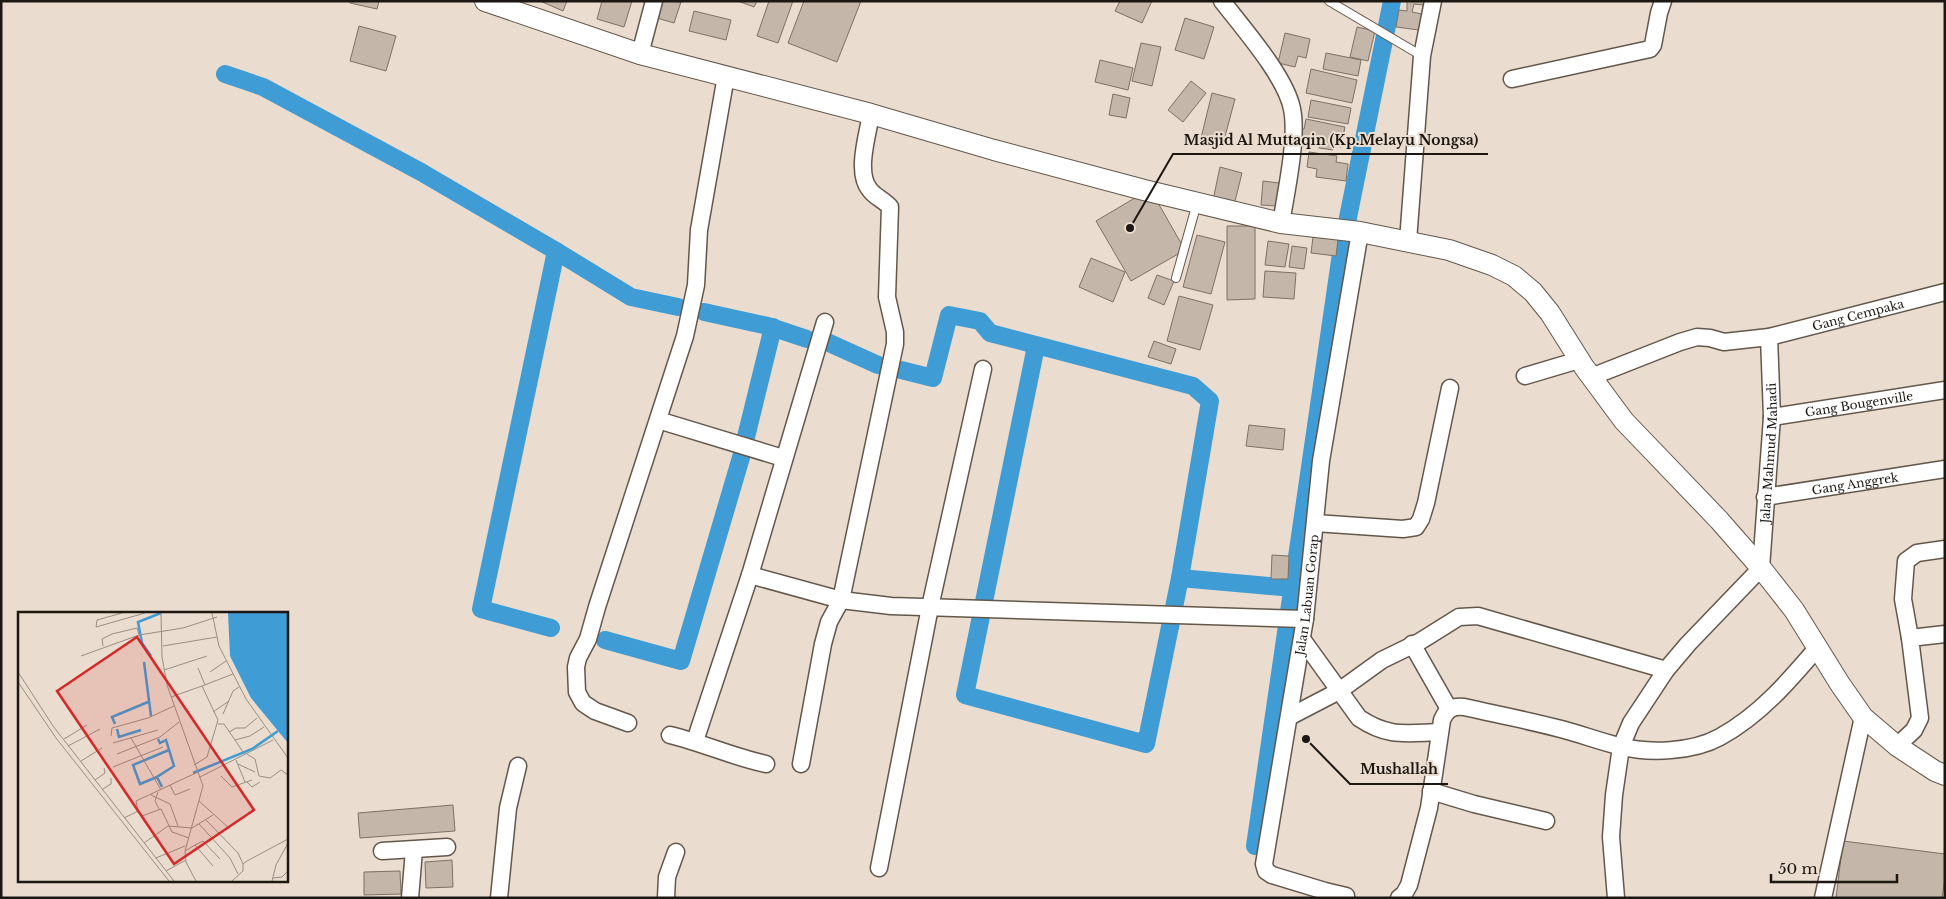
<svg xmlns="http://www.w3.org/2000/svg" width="1946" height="899" font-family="'Libre Baskerville',serif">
	<rect width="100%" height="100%" fill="#eaddcf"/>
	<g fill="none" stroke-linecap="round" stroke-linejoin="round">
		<!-- canal -->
		<g stroke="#3f9cd4" stroke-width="18">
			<path d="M225,74L263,87L421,172L556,251L631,297L678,307"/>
			<path d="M704,312L768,326L807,339"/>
			<path d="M827,342L878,365"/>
			<path d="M1036,346L965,695L1146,744L1180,578"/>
			<path d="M901,370L933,378L949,315L980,321L990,333L1193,386L1210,401L1180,578L1292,588"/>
			<path d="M746,437L773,327"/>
			<path d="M551,628L481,609L556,251"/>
			<path d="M605,640L681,661L742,454"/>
			<path d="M1255,846L1342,247L1392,1"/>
		</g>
	</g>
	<!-- building -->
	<g fill="#c4b7a9" stroke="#7d7165">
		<path d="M350,1H379L377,9L350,3Z"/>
		<path d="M540,1H567L563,11Z"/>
		<path d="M602,1H632L624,27L597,19Z"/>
		<path d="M663,1L681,2L674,23L657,18Z"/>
		<path d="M738,1H757L754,7Z"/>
		<path d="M769,1H793L778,43L757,36Z"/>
		<path d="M804,1H861L837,62L788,43Z"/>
		<path d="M1120,1H1152L1142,23L1115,11Z"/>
		<path d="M1407,1H1424L1423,5L1414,4L1412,12L1422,14L1419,30L1396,27L1399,10L1407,11Z"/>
		<path d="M694,11L731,20L726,40L689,31Z"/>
		<path d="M1185,18L1214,27L1204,59L1175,50Z"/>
		<path d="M359,26L396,36L386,71L350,61Z"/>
		<path d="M1357,27L1375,31L1368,61L1350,57Z"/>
		<path d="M1285,33L1310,39L1306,58L1298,56L1295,67L1278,63Z"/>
		<path d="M1141,43L1161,47L1152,86L1132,81Z"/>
		<path d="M1326,53L1361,60L1358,76L1323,69Z"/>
		<path d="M1100,60L1133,68L1128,90L1095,82Z"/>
		<path d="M1311,69L1357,80L1352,103L1306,93Z"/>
		<path d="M1191,81L1206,93L1183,122L1168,110Z"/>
		<path d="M1212,93L1235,99L1223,144L1201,138Z"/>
		<path d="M1113,94L1130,98L1126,118L1109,115Z"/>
		<path d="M1311,100L1351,108L1348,124L1308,117Z"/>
		<path d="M1306,119L1345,127L1341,147L1334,145L1333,150L1319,148L1320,143L1295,138L1297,128L1304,129Z"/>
		<path d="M1309,152L1337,156L1336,162L1348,164L1346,181L1316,177L1317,169L1307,167Z"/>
		<path d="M1220,167L1242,173L1234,205L1213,200Z"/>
		<path d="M1263,181L1279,183L1276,206L1261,205Z"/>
		<path d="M1150,189L1185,250L1131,281L1096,221Z"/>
		<path d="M1227,226H1255V299L1227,300Z"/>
		<path d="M1197,235L1225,242L1211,294L1183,287Z"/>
		<path d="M1313,237L1338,239L1336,256L1311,253Z"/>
		<path d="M1268,241L1289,244L1285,267L1265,265Z"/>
		<path d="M1292,246L1307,248L1304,269L1289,267Z"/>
		<path d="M1091,258L1125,272L1113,302L1079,287Z"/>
		<path d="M1265,271L1296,273L1294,299L1263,297Z"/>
		<path d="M1157,275L1174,281L1164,305L1148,298Z"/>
		<path d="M1179,296L1213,305L1200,350L1167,341Z"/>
		<path d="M1154,341L1176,349L1171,364L1148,357Z"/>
		<path d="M1249,425L1285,429L1283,450L1246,446Z"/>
		<path d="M1272,555L1289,556L1288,579H1271Z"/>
		<path d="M453,805L455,831L360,838L358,813Z"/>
		<path d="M1843,841L1945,854V878L1942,898H1836Z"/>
		<path d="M452,860L453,887L426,888L425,862Z"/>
		<path d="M400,871L401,894L364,895V872Z"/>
	</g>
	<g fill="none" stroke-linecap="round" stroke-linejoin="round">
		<!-- service casing -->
		<g stroke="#63574b" stroke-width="10">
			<g id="service">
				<path d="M1329,1L1422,56"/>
				<path d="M1176,278L1197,203"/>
			</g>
		</g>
		<!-- minor casing -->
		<g stroke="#63574b" stroke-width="19">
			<g id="minor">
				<path d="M1222,1C1243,28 1286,77 1292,109C1298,137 1286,193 1281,223"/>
				<path d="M640,54L654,1"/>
				<path d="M1512,79L1650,49L1653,45L1659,13L1663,1"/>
				<path d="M1408,241L1422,56L1433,1"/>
				<path d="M1525,376L1579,360"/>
				<path id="s1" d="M1591,377L1680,342L1697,337L1710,338L1724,342L1769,337L1945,292"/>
				<path id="s2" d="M1772,417L1945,390"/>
				<path d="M658,420L783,458"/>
				<path id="s3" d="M1765,497L1945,469"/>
				<path d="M1315,523L1403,529L1416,527L1421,519L1426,503L1450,388"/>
				<path d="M750,575L841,600L891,606L1305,619"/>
				<path d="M1910,638L1903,599L1906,561L1917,553L1945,549"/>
				<path d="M1302,639L1359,718C1389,738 1406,733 1440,732"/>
				<path d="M1412,644L1449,709"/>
				<path d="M1289,717L1339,691L1382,660L1419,642L1459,617L1478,616L1666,670"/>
				<path d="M628,723L595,711L583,703L577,692L576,667L578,658L588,639L597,607L685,336L696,285L699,230L726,76"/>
				<path d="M670,735C703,743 733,757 766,764"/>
				<path d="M695,741L750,575L825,322"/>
				<path d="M1897,746L1914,730L1920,718L1910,638L1945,634"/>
				<path d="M801,764L823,644L829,622L841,600L895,344V332L887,297L890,207C884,200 875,197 870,190C855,173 868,134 871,114"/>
				<path d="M1431,791L1474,804L1546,821"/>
				<path d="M382,851L447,847"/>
				<path d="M879,868L930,607L983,369"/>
				<path d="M410,898L414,850"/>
				<path d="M499,898L508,808L518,766"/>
				<path d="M666,898L667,877L676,852"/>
				<path id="s4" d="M1346,898V896L1325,891L1272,875L1266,871L1264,864L1305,619L1321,461L1360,232"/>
				<path d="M1399,898L1404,894L1409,885L1429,808L1442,720C1447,709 1452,706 1464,707C1495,714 1526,720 1557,728C1578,733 1598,741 1619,746C1649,754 1693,752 1720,737C1760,715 1789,681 1818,647"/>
				<path id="s5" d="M1616,898L1611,837L1614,795L1621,747L1631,723L1666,670L1688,644L1761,568L1772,417L1769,337"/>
				<path d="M1823,898L1863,717"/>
			</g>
		</g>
		<!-- tertiary casing -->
		<g stroke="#63574b" stroke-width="22">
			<path id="tertiary" d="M485,1L640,54L871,114L994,150L1144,190L1281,223L1360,232L1449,250L1492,265L1514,276L1533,292L1550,313L1584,367L1624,421L1719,520L1761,568L1794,610L1840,684L1863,717L1897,746L1935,771L1945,775"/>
		</g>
		<!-- service -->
		<use href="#service" stroke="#fff" stroke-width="8"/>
		<!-- minor -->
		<use href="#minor" stroke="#fff" stroke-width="16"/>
		<!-- tertiary -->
		<use href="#tertiary" stroke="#fff" stroke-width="20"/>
	</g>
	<g text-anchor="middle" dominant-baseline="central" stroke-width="4" stroke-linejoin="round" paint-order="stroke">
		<!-- street labels -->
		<g font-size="12" fill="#1c1712" stroke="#eaddcf">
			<text stroke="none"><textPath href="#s1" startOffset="278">Gang Cempaka</textPath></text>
			<text stroke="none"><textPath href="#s2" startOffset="88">Gang Bougenville</textPath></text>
			<text stroke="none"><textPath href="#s5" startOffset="496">Jalan Mahmud Mahadi</textPath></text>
			<text stroke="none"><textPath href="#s3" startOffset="91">Gang Anggrek</textPath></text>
			<text stroke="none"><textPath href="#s4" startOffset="366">Jalan Labuan Gorap</textPath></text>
		</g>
	</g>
	<!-- overview -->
	<g transform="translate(18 612)">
		<rect width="270" height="270" fill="#eaddcf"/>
		<path d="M210,1H270V131L233,86L212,44Z" fill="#3f9cd4"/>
		<path fill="none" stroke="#3f9cd4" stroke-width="2.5" d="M133,44L124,31L120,10L143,1M126,50L133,104M97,112L94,105L130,90M99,117L101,125L123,118M140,127L142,131L148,128L156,154L139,165L144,175M175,161L234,137L260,119M139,165L122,172L115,153L151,138"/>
		<path fill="none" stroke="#988e83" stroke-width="1" d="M104,1L79,8L78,15L127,1M143,1L144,45L149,73L185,174L167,239L168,250L178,269M194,1L201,34L228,87L270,146M85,34L84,27L94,22L119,16L121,23M145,34L199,25M63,44L121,23L165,16L199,5M180,56L187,73M146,58L189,44M0,60L35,114L156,269M192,60L208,49M0,70L38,126L151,269M153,85L184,74M195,100L211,89M205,102L215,79L221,75M200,112H206L217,128M211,120L218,116H227L239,106M93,124L94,116L130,106L156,94M113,126L143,178M46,127L69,113M95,131L140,118M50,134L82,117M99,142L142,125L161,110M229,142L237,147L241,164L252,166L263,158L270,163M227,143L217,128L232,124L246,115M218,148L227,170M63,149L84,136M220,152L237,160M176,153L189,145L200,108L184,74L215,62M95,155L145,135M203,164L214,175L234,168M182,165L255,128M77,168L87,161L86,156M229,170L234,175L242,170M152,173L157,183L172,177M85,177L93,172V166M140,180L137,189L141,197M133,183L152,192L160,214M181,189L211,216M120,199L124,204L143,197L154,220L171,226M106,206L120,199L118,189L180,160M188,208L220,241L225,252M181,212L212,246L220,262M126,231L150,214L174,216L195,203M177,233L185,229L202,247M167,239L177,233L195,254M138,246L167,234M148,259L168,248M255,266L264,265L270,259M214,269L225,259V252L229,249L270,227M254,269L258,253L270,231"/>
		<path fill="#d62828" fill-opacity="0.15" stroke="#d62828" stroke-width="2.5" d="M119,25L236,198L156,252L39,79Z"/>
		<rect width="270" height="270" fill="none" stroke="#1c1712" stroke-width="2.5"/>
	</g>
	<!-- callouts -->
	<path fill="none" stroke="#1c1712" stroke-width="2" d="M1130 228L1173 154H1488M1306 739L1350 784H1448"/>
	<g fill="#1c1712" stroke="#eaddcf" stroke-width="2">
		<circle cx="1130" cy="228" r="5"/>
		<circle cx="1306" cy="739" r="5"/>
	</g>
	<g font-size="14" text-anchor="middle" font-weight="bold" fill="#1c1712" stroke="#eaddcf" stroke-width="4" stroke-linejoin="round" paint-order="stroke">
		<text x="1331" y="145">Masjid Al Muttaqin (Kp.Melayu Nongsa)</text>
		<text x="1399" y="774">Mushallah</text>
	</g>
	<!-- border -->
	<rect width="1946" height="899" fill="none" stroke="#1c1712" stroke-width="5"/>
	<!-- scale -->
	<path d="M1771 874v8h126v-8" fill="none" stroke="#1c1712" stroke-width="2.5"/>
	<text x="1778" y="874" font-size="15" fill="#1c1712" stroke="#eaddcf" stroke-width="4" paint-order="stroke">50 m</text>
</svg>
